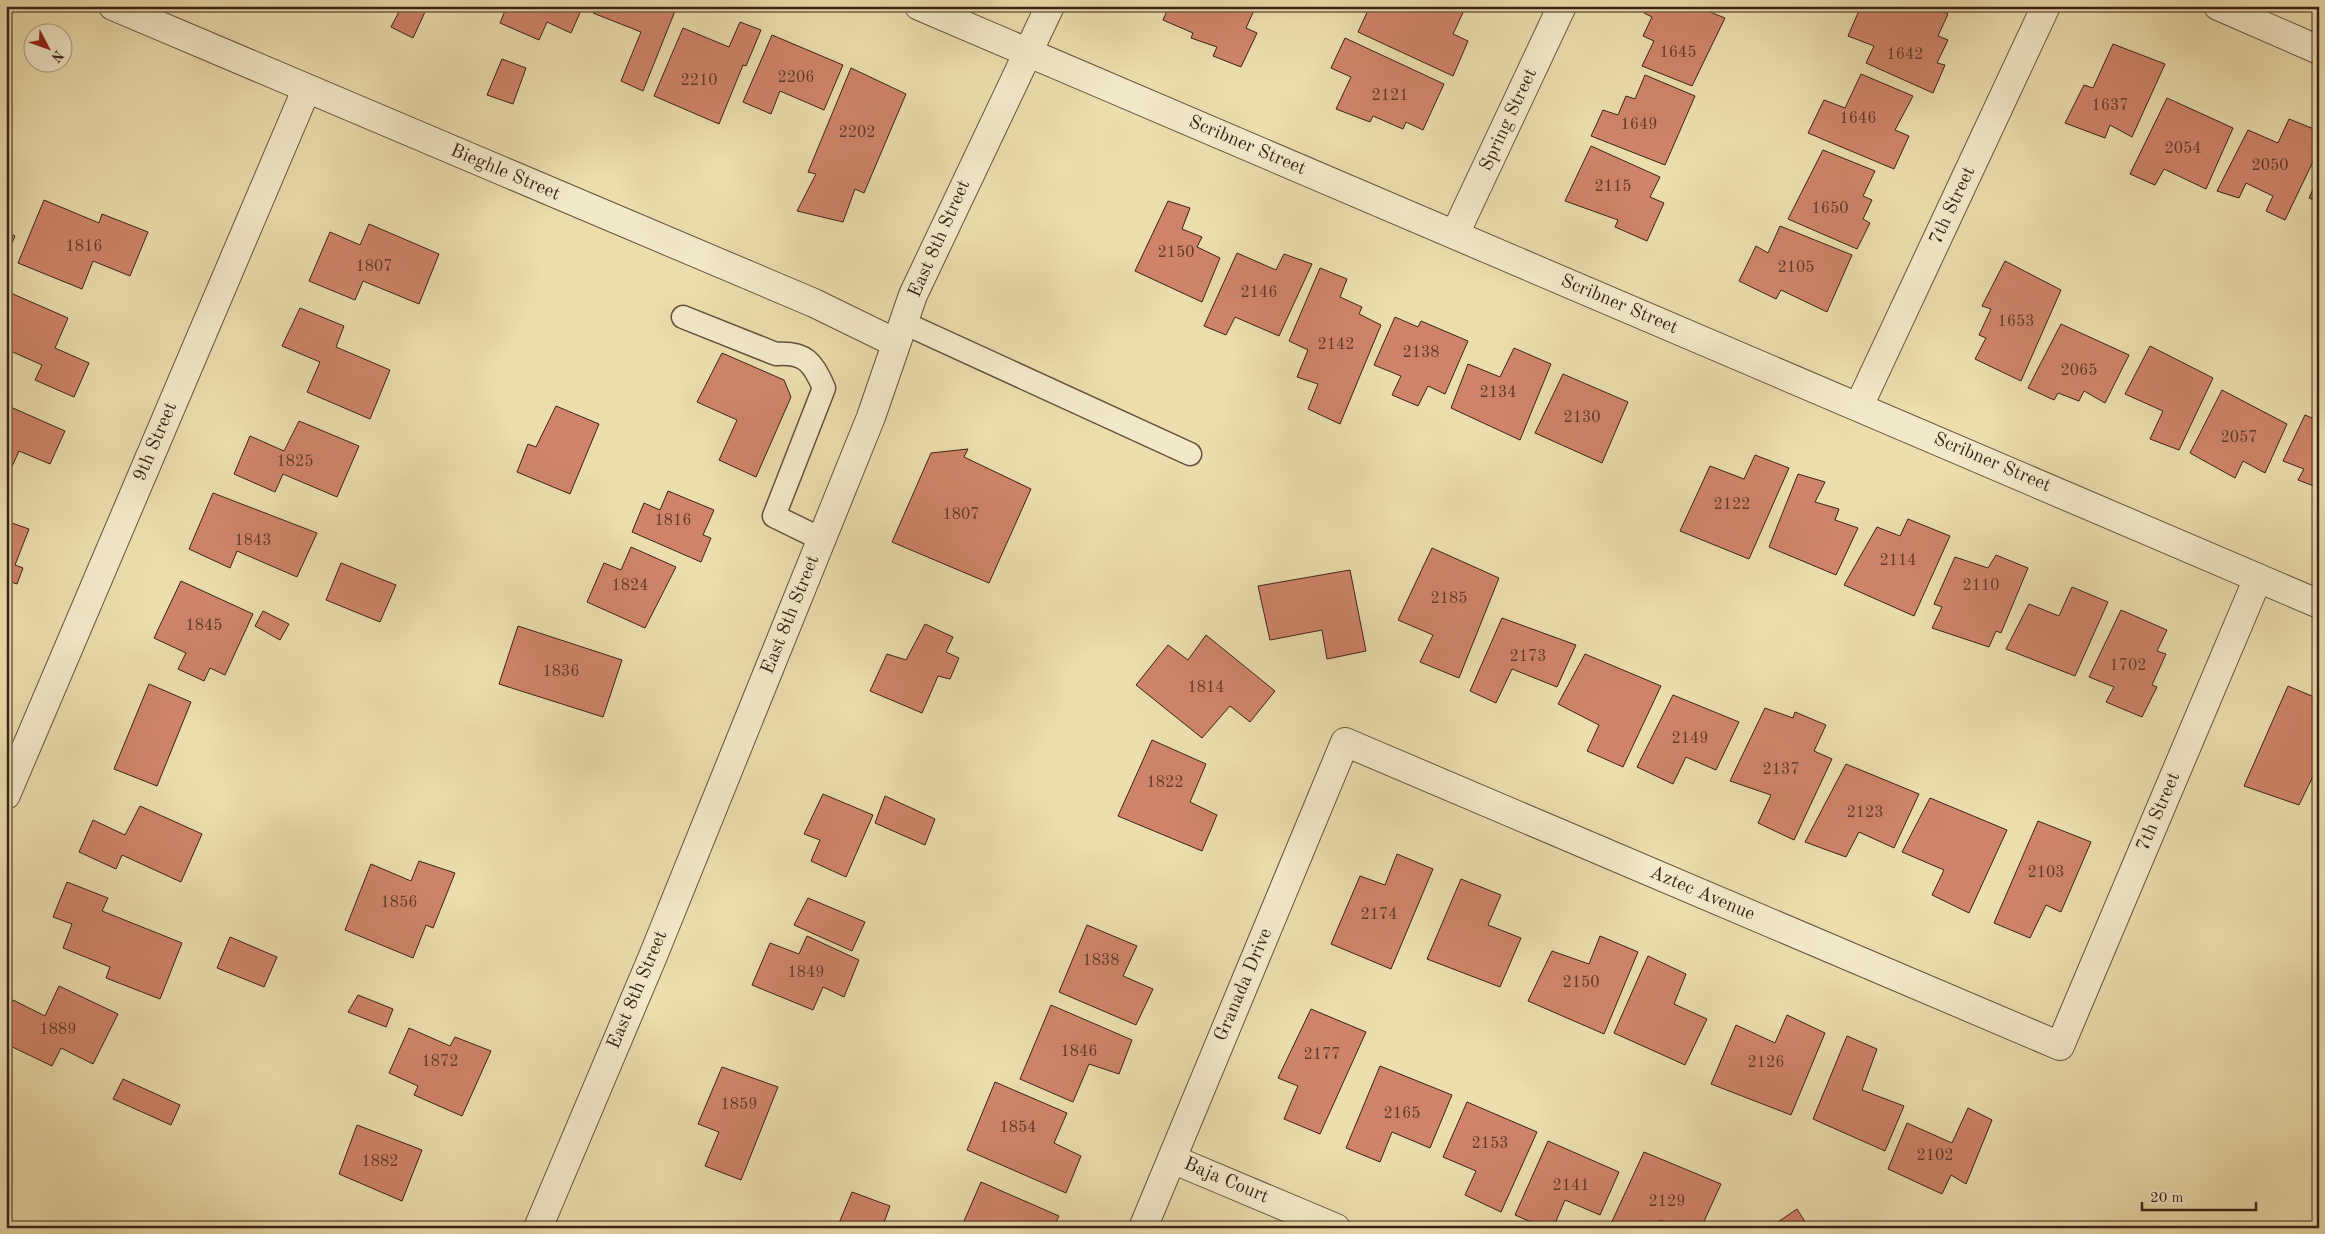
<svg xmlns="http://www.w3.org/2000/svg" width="2325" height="1234" font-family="'Old Standard TT',serif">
	<rect width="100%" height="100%" fill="#ebddac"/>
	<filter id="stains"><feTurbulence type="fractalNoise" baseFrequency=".004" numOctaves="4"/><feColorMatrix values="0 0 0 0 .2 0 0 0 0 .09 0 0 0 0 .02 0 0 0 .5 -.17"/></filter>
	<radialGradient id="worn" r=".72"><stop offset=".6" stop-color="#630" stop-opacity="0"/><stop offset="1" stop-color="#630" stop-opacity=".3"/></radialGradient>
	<!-- building -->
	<g fill="#cf8469" stroke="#3a2218">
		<path d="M402,6H411L425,12L413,38L391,27Z"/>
		<path d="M507,6H583L571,33L547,22L539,40L500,23Z"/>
		<path d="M596,6H677L643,91L621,81L641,32L593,13Z"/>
		<path d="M1169,6H1256L1246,28L1257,33L1241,67L1213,56L1217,47L1191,38L1193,33L1163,20Z"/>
		<path d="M1370,6H1466L1453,34L1468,41L1453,76L1358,32Z"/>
		<path d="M1647,6H1695L1725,18L1692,86L1642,66L1654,41L1643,36L1652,17L1644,13Z"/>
		<path d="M1861,6H1929L1948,14L1938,36L1948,40L1937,63L1945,65L1933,93L1866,63L1874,46L1848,36Z"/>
		<path d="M740,22L761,30L746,66L743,65L719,124L654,96L683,28L729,47Z"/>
		<path d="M772,35L843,65L824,110L780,91L771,114L743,102Z"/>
		<path d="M1345,38L1444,84L1423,130L1406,122L1403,129L1373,116L1370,122L1336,109L1351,77L1331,68Z"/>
		<path d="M2113,44L2165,64L2132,137L2110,125L2105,138L2065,123L2084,85L2093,88Z"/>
		<path d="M502,59L526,68L513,104L487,95Z"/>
		<path d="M851,68L906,94L864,193L855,189L843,222L797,211L816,174L808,172Z"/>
		<path d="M1861,74L1913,96L1895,130L1909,136L1894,169L1808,133L1824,100L1845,108Z"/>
		<path d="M1645,75L1695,96L1665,165L1591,136L1603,110L1618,115L1626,96L1635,99Z"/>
		<path d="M2167,98L2233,128L2206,189L2164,169L2155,185L2130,174Z"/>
		<path d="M2289,119L2319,131V149L2285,220L2266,211L2273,196L2246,183L2239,198L2217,191L2248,130L2278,143Z"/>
		<path d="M1591,146L1660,177L1650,197L1664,203L1647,241L1615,227L1618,220L1565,201Z"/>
		<path d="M1823,150L1875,171L1863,196L1872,200L1863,219L1870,223L1857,249L1788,219Z"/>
		<path d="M2319,176V202L2309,198Z"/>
		<path d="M44,200L99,223L102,214L148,232L130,276L93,261L82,289L18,263Z"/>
		<path d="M1168,201L1190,208L1182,229L1202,237L1197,247L1220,258L1202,302L1135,271Z"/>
		<path d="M369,224L439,254L419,304L363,281L355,300L309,281L330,232L360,245Z"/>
		<path d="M1780,226L1852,255L1827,312L1781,290L1776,299L1739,281L1756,246L1768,253Z"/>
		<path d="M6,232L15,236L7,255L6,254Z"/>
		<path d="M1237,253L1276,270L1284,254L1312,264L1279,336L1235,317L1226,335L1204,326Z"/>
		<path d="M2005,261L2061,290L2021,381L1975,359L1986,338L1979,335L1991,309L1982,306Z"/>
		<path d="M1320,268L1347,279L1340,297L1362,307L1359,314L1381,325L1340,424L1308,409L1318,384L1297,377L1308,350L1289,341Z"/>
		<path d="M6,291L68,318L55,348L89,363L74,397L35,380L42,365L6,349Z"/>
		<path d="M300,308L344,326L336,347L390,370L370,419L307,392L320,362L282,346Z"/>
		<path d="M1395,317L1418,327L1421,321L1468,341L1445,394L1428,386L1418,406L1392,395L1401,376L1374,365Z"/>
		<path d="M2061,324L2129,355L2105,403L2084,391L2079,401L2058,393L2054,400L2028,388Z"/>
		<path d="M2150,346L2213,378L2179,450L2150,439L2163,411L2125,394Z"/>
		<path d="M1514,348L1551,364L1520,440L1451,408L1468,364L1500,377Z"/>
		<path d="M722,353L784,380L791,397L756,477L719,460L737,420L697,402Z"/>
		<path d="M1563,374L1628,402L1602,463L1535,433Z"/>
		<path d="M2222,390L2287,424L2265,473L2243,461L2235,478L2190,453Z"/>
		<path d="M6,405L65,431L50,464L19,451L6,480Z"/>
		<path d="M556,406L599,424L570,494L517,472L528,444L536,447Z"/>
		<path d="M2305,415L2319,421V488L2298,480L2304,469L2283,461Z"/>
		<path d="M299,421L359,446L337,497L283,474L275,492L234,474L250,436L284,451Z"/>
		<path d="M968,449L964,457L1031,489L989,583L892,542L931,453Z"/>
		<path d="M1755,455L1789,468L1749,559L1680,531L1710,466L1744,479Z"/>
		<path d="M1798,474L1825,482L1815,502L1839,509L1835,520L1858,528L1836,575L1769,547Z"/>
		<path d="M668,491L714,510L703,535L711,538L701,562L632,532L644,503L660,510Z"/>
		<path d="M213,493L317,533L297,577L237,551L230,568L189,549Z"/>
		<path d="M1908,519L1950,536L1914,616L1844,585L1877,527L1900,536Z"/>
		<path d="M6,521L29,529L15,565L23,568L17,584L8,581L6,585Z"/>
		<path d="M631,547L676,567L645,628L587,602L604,563L621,570Z"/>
		<path d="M1432,548L1499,578L1459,678L1420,662L1433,635L1398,620Z"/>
		<path d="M1996,555L2028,568L2001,633L1996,631L1989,647L1932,628L1942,607L1934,604L1955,557L1988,568Z"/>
		<path d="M341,563L396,585L380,622L326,600Z"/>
		<path d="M1350,570L1366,651L1327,659L1322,630L1270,640L1258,586Z"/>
		<path d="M181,581L253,614L225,675L210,668L204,681L178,669L186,653L154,638Z"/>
		<path d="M2072,587L2108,602L2075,676L2006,649L2029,604L2059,616Z"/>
		<path d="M2121,610L2167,630L2157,651L2166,654L2152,685L2157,687L2142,717L2106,702L2114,687L2089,677Z"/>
		<path d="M263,611L289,624L280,640L255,626Z"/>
		<path d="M1502,618L1576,645L1557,687L1512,669L1496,703L1470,691Z"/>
		<path d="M925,624L953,637L946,652L959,658L950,679L938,676L922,713L870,691L887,654L906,660Z"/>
		<path d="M518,626L622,660L603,717L499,684Z"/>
		<path d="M1206,635L1275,691L1250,722L1230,706L1202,738L1136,685L1168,645L1188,660Z"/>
		<path d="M1585,654L1661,686L1623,767L1587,751L1599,725L1558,704Z"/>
		<path d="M149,684L191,702L157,786L114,769Z"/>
		<path d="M2288,686L2319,699V764L2299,805L2244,786Z"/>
		<path d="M1673,695L1739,722L1716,770L1686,757L1673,784L1637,767Z"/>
		<path d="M1765,708L1793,718L1795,712L1826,725L1814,751L1832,759L1794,840L1758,823L1771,795L1730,781Z"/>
		<path d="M1152,740L1206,764L1190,802L1217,815L1202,851L1118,816Z"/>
		<path d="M1846,764L1919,794L1894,848L1859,832L1846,857L1805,842Z"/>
		<path d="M823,794L873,815L846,877L811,861L820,840L804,834Z"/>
		<path d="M885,796L935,819L925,845L875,823Z"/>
		<path d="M1930,798L2007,830L1969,913L1932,895L1944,870L1902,852Z"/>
		<path d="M140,806L202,834L181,882L122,855L116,869L79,852L93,820L125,835Z"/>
		<path d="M2038,821L2091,842L2061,912L2046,905L2030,938L1994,923Z"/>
		<path d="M1397,854L1433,869L1391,969L1331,944L1360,876L1385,885Z"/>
		<path d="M419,861L455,873L433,928L426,925L413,958L345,930L371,864L411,881Z"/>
		<path d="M1461,879L1501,895L1488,925L1521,938L1500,987L1427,959Z"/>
		<path d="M67,882L108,898L102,911L182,943L160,999L106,978L110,967L63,948L72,924L53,917Z"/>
		<path d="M808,898L865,922L852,951L794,925Z"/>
		<path d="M1087,925L1137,946L1123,976L1153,989L1136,1025L1059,992Z"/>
		<path d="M807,936L859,960L844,997L823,987L813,1010L752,985L770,943L799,954Z"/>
		<path d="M1600,936L1638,952L1604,1034L1528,1001L1552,951L1589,964Z"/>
		<path d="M230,937L277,957L264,987L217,968Z"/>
		<path d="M1648,956L1686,974L1674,1004L1707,1019L1685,1065L1614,1033Z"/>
		<path d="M59,986L118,1014L93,1064L61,1048L52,1066L6,1044V1013L13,1000L45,1016Z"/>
		<path d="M358,995L393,1009L386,1027L348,1012Z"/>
		<path d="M1051,1005L1132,1040L1119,1074L1089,1064L1073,1102L1020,1079Z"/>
		<path d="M1311,1009L1366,1032L1320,1134L1284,1119L1298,1086L1278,1078Z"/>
		<path d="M1787,1015L1825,1033L1791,1115L1711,1084L1736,1025L1775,1043Z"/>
		<path d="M409,1028L450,1046L455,1037L491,1051L462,1116L414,1095L418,1086L389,1073Z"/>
		<path d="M1847,1036L1877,1049L1862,1090L1904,1106L1885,1151L1813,1119Z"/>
		<path d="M1380,1066L1452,1095L1430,1148L1392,1132L1380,1162L1346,1148Z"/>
		<path d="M722,1067L778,1087L741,1180L705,1166L719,1132L698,1124Z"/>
		<path d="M123,1079L180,1105L171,1125L113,1099Z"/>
		<path d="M995,1082L1067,1113L1054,1143L1081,1156L1066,1193L967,1150Z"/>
		<path d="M1467,1102L1537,1132L1501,1212L1465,1195L1476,1171L1443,1157Z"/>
		<path d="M1968,1108L1992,1120L1966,1184L1951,1175L1942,1194L1888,1169L1907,1123L1952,1143Z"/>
		<path d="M357,1125L422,1150L402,1201L339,1174Z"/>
		<path d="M1548,1141L1619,1172L1600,1215L1565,1200L1553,1228H1545L1515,1215Z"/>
		<path d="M1644,1152L1721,1184L1701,1228H1680L1660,1220L1657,1228H1609Z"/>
		<path d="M981,1182L1059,1216L1053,1228H961Z"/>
		<path d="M852,1192L890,1206L882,1228H837Z"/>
		<path d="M1797,1209L1809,1228H1769Z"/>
	</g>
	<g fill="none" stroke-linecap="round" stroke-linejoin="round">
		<!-- service casing -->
		<g stroke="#66513d" stroke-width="25">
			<g id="service">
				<path d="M683,317L776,354C805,352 813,362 824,388L774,516L821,539"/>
				<path d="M904,323L1190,454"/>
			</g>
		</g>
		<!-- minor casing -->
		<g stroke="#66513d" stroke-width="30">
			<g id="minor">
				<path d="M113,6L814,303L896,343"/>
				<path d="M919,6L2319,604"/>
				<path d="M2218,6L2319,50"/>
				<path d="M1455,234L1562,6"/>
				<path d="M1859,406L2046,6"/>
				<path d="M6,795L306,90"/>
				<path d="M1172,1159L1336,1228"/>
				<path d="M1143,1228L1345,742L2060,1046L2258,578"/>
			</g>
		</g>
		<!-- tertiary casing -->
		<g stroke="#66513d" stroke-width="30">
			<path id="tertiary" d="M538,1228L653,956L871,417L913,295L1050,6"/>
		</g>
		<!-- service -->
		<use href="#service" stroke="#f2e9c9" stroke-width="22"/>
		<!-- minor -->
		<use href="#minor" stroke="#f2e9c9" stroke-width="28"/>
		<!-- tertiary -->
		<use href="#tertiary" stroke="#f2e9c9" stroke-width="28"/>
	</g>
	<g text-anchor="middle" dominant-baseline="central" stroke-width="4" stroke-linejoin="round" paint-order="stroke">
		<!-- number labels -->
		<g font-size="16" fill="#5f3a2c">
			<text x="1678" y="53">1645</text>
			<text x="1905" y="55">1642</text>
			<text x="796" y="78">2206</text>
			<text x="699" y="81">2210</text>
			<text x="1390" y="96">2121</text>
			<text x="2110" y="106">1637</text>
			<text x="1858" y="119">1646</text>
			<text x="1639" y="125">1649</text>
			<text x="857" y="133">2202</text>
			<text x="2183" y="149">2054</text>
			<text x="2270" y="166">2050</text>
			<text x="1613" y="187">2115</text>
			<text x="1830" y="209">1650</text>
			<text x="84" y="247">1816</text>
			<text x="1176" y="253">2150</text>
			<text x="374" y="267">1807</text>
			<text x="1796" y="268">2105</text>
			<text x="1259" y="293">2146</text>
			<text x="2016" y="322">1653</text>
			<text x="1336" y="345">2142</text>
			<text x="1421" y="353">2138</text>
			<text x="2079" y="371">2065</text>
			<text x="1498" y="393">2134</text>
			<text x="1582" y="418">2130</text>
			<text x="2239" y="438">2057</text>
			<text x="295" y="462">1825</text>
			<text x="1732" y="505">2122</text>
			<text x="961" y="515">1807</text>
			<text x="673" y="521">1816</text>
			<text x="253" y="541">1843</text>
			<text x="1898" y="561">2114</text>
			<text x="630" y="586">1824</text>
			<text x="1981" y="586">2110</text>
			<text x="1449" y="599">2185</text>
			<text x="204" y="626">1845</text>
			<text x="1528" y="657">2173</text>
			<text x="2128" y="666">1702</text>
			<text x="561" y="672">1836</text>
			<text x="1206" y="688">1814</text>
			<text x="1690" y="739">2149</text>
			<text x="1781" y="770">2137</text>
			<text x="1165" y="783">1822</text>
			<text x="1865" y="813">2123</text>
			<text x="2046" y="873">2103</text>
			<text x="399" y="903">1856</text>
			<text x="1379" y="915">2174</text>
			<text x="1101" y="961">1838</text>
			<text x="806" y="973">1849</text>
			<text x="1581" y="983">2150</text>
			<text x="58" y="1030">1889</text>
			<text x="1079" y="1052">1846</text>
			<text x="1322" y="1055">2177</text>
			<text x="440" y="1062">1872</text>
			<text x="1766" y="1063">2126</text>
			<text x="739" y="1105">1859</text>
			<text x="1402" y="1114">2165</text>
			<text x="1018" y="1128">1854</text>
			<text x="1490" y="1144">2153</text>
			<text x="1935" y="1156">2102</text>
			<text x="380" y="1162">1882</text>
			<text x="1571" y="1186">2141</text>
			<text x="1667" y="1202">2129</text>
		</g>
		<!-- street labels -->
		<g font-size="19" fill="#3a2218" stroke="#f2e9c9">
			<text transform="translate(1509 120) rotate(-65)">Spring Street</text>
			<text transform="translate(1247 146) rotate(23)">Scribner Street</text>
			<text transform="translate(505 173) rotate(23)">Bieghle Street</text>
			<text transform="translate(1953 206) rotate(-65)">7th Street</text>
			<text transform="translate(940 239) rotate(-66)">East 8th Street</text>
			<text transform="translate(1619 305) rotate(23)">Scribner Street</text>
			<text transform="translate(156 442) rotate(-67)">9th Street</text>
			<text transform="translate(1992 463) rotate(23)">Scribner Street</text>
			<text transform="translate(791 615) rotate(-68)">East 8th Street</text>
			<text transform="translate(2159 812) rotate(-67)">7th Street</text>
			<text transform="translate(1702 894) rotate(23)">Aztec Avenue</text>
			<text transform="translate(1244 985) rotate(-67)">Granada Drive</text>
			<text transform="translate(638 990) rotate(-67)">East 8th Street</text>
			<text transform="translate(1226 1181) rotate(23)">Baja Court</text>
		</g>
	</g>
	<!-- margin -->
	<rect width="2325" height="1234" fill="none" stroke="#ebddac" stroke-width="25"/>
	<rect x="8" y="8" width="2310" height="1219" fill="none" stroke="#3a2218" stroke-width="2.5"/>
	<rect x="12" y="12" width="2300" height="1209" fill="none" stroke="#3a2218"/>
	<!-- north arrow -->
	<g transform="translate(48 48) rotate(131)"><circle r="24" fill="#f2e9c9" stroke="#a89982"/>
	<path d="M0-4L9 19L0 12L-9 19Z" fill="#8f2418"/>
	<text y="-8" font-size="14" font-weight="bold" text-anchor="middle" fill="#3a2218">N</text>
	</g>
	<!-- scale -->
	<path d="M2142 1202v8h114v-8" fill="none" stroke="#3a2218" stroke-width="2.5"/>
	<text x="2150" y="1202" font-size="15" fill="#3a2218" stroke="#f2e9c9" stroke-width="4" paint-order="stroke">20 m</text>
	<rect width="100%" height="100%" filter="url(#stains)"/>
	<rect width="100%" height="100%" fill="url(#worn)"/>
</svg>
